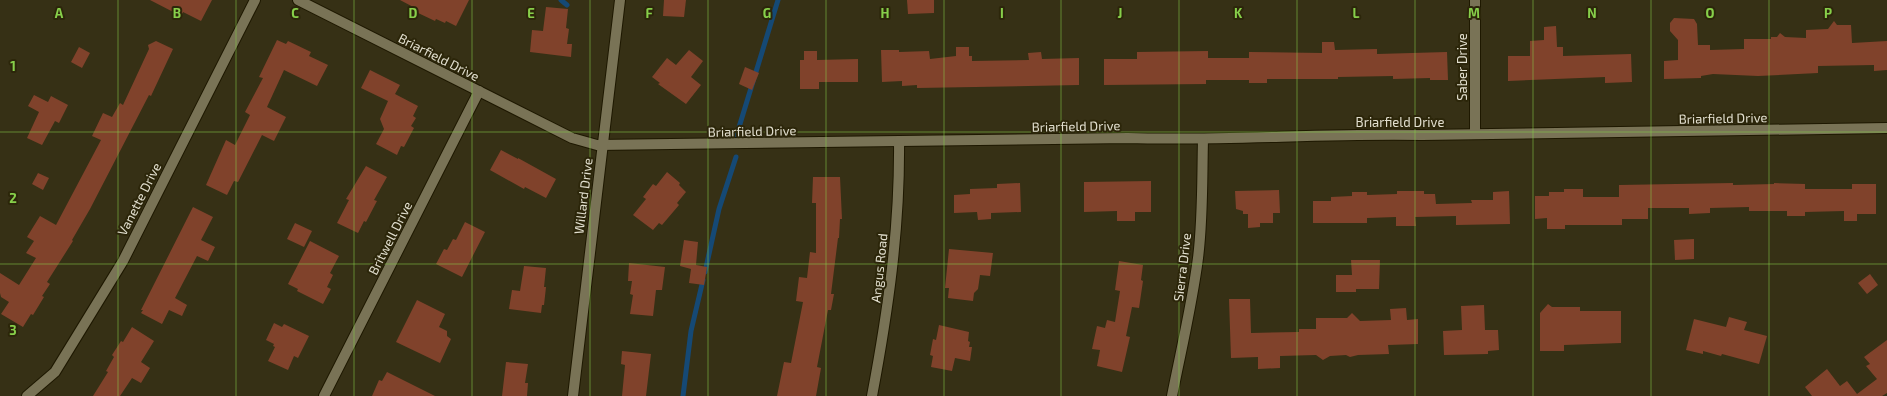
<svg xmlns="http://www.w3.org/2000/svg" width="1887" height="396" font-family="'Exo 2',sans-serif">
	<rect width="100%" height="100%" fill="#363015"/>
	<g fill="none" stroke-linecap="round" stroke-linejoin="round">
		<!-- stream -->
		<g stroke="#154975" stroke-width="5">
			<path d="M561,0L567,5"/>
			<path d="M736,137L778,0"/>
			<path d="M705,272L719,209L736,157"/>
			<path d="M683,396L691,331L703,280"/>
		</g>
	</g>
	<!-- building -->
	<g fill="#80422b">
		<path d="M150,0H212L201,21L183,12L181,16Z"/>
		<path d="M400,0H469L456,26L446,21L445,23L436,19L435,21L416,12L417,9Z"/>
		<path d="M664,0H686L684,17L663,16Z"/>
		<path d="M907,0H934V13L908,14Z"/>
		<path d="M546,7L568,9L566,28L569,29L567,44H572L571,57L530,52L532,30L543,31Z"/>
		<path d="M1674,18L1694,19L1697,24L1698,45H1710V50L1744,49V39H1771V37H1777L1780,33L1785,37L1806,38V30L1828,29L1834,21L1837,25H1851L1852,43L1887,41V70L1874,71V65L1818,66V73L1758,76L1713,74L1701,76V78L1664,79V61L1678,60V40L1670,31V23Z"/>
		<path d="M1556,26L1557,47H1563V56L1631,54L1632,82L1605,83V77L1508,81V56H1530V41L1544,40V27Z"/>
		<path d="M277,40L286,44L288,41L311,52L309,56L328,65L317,86L284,70L267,107L286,117L274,141L262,135L238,182L234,181L227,195L206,185L226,140L235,145L250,115L245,112L263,78L259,77Z"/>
		<path d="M156,41L173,49L151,96L149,95L90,209L72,240L73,241L47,282L50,284L42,296L44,297L33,315L31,314L23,327L1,314L9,302L1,297L0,293V273L19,285L36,258L26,253L34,241L27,237L40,216L56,225L101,140L92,136L103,113L112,117L120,103L123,105L149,49L148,45Z"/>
		<path d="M1322,42H1334L1335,50L1377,49V54L1447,52L1448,80H1430V78L1393,79V76L1338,77V79H1267V83H1249V80H1206V84L1104,85V59H1137V52L1208,51V58H1249V52L1322,53Z"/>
		<path d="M79,47L90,53L82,68L71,62Z"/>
		<path d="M956,47H969V56H972V61L1029,60L1028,53L1041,52L1042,59L1079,58V85L917,88V85L902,86V81L882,82L881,50H899V52L929,51L930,59L956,56Z"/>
		<path d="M689,50L703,61L691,77L701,85L686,104L658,84L660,83L652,77L667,58L676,65Z"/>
		<path d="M804,51H817V60L858,59V82H819V89H800V60H804Z"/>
		<path d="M745,67L759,73L752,90L739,84Z"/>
		<path d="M370,70L400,85L395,94L418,106L413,116L416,118L411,126L414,128L404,147L401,146L397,155L376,144L384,129L380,119L388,101L361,88Z"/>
		<path d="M34,95L48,102L51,96L68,105L59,123L55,121L42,145L27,138L39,112L28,106Z"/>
		<path d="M501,150L518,159V158L556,179L546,198L525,187L524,189L490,170Z"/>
		<path d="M366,166L387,177L374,200L377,201L366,222L364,221L358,233L337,223L349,200L346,199Z"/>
		<path d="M667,172L680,183L679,185L686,192L677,203L679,205L662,225L659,223L653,230L633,215L646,199L643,197L653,184L656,186Z"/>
		<path d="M38,173L49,178L43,190L32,184Z"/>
		<path d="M813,177H840L842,219H840L839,238H838L831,294H834L831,310H828L817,367L821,368L816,396H777L784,362L791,363L803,302L796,301L799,277L807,278L810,252L816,253V203H812Z"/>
		<path d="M1151,181V212H1135V221H1117V211L1084,212V182Z"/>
		<path d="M1020,183L1021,212L991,213V219L978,220L977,212L954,213V195L970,194V189L997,188V184Z"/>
		<path d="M1733,183V185L1774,184V183L1805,184V189H1852V184H1876V214H1857V221H1844V211L1805,212V216H1787V211H1749V207L1710,208V213L1689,214V208H1648V219H1622V225H1565V229H1547V218L1535,219V196H1549V192H1564V189H1583V197H1619V185Z"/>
		<path d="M1279,190L1280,213H1273V223H1260V227L1248,228V214H1243V211L1236,209L1235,191Z"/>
		<path d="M1397,191H1424V194H1435L1436,204L1472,203L1471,200H1493V192L1509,191L1510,224L1456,225V216L1415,217L1416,226H1396V217L1367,218V223H1313V201H1331V197L1352,196V192H1367V195L1397,194Z"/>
		<path d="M193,207L213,217L201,240L215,247L208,261L197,256L175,298L187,305L182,316L169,310L162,324L141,313L143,310H141Z"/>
		<path d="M465,222L485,232L462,277L436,264L444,249L447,250L453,239L456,240Z"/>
		<path d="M295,223L312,231L304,247L287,239Z"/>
		<path d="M1694,239V259L1675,260L1674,240Z"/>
		<path d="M684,240L698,242L696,265L707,267L704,285L689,283L691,269L680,266Z"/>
		<path d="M310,241L339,256L330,273L333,275L327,287L331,289L323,304L297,291L298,289L288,284Z"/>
		<path d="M949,249L993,253L990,276L980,275L978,289L974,293L973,301L948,298L949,288H945Z"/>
		<path d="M1351,260H1380L1379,289H1356V292H1336V275H1352Z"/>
		<path d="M1119,261L1143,265L1141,280L1143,281L1139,308L1132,307L1126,336L1130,337L1122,372L1097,366L1100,350L1092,349L1097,326L1105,328L1107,320L1115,322L1120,291L1115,290Z"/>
		<path d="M629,263L665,267L662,290H656L653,316L630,314L633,295L630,294L632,281H628Z"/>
		<path d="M524,266L546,268L544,287H546L544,305H542L541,313L509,309L512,290L520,291Z"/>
		<path d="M1870,274L1878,285L1867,294L1858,283Z"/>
		<path d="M1229,299H1250L1251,333L1299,332V329H1316V318H1347L1352,313L1360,321L1391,320L1390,309L1406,308L1407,320L1418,319V344L1388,345L1389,354L1358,355L1350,357L1346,355L1330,356L1323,360L1316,355L1280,356V368L1258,369V357L1231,358Z"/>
		<path d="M417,300L445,314L439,327L447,331V336L451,339L440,363L396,342Z"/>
		<path d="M1548,304L1552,307H1580V311H1621V343L1564,345V351H1540V313Z"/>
		<path d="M1484,305L1485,330H1498L1499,350L1488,351V354L1444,355L1443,331L1462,330L1461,306Z"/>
		<path d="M1729,317L1747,322L1744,330L1767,336L1759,364L1722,354L1721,356L1703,351V354L1686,350L1694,319L1726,327Z"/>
		<path d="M274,323L282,327L284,324L309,336L298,358L294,356L288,370L268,361L275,347L273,346L274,344L266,340Z"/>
		<path d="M939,325L969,332L968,341L970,342L969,347H972L970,361L955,358L952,371L931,367L933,356L930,355L933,339L936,340Z"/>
		<path d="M132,327L154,341L141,362L150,368L141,383L132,378L120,396H93L108,372L106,371L114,357L112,355L121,341L123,342Z"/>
		<path d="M1887,340V393L1882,396H1812L1805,387L1827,369L1840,386L1847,381L1857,394L1877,379L1866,366L1870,364L1864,357Z"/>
		<path d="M622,351L651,354L646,396H622L625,365L621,364Z"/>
		<path d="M506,362L528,364L525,383H528L527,396H502Z"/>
		<path d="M387,372L435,396H372L379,380L382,381Z"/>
	</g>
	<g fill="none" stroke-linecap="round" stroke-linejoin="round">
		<!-- minor casing -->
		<g stroke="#1e1800" stroke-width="12">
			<g id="minor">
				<path d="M298,0L572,138L597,145L1128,138C1226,141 1324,133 1422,135L1887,128"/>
				<path d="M1475,0V134"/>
				<path d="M27,396L55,372L123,261L255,0"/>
				<path d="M324,396L479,91"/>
				<path d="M573,396L620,0"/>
				<path d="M872,396C888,311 900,228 899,141"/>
				<path d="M1172,396C1181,350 1192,305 1198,258C1203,219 1202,179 1203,139"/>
			</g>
		</g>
		<!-- minor -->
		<use href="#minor" stroke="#797356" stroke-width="10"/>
	</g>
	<!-- grid -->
	<path fill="none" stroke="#87cf4a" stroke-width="1" stroke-opacity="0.55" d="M118,0V396M236,0V396M354,0V396M472,0V396M590,0V396M708,0V396M826,0V396M944,0V396M1061,0V396M1179,0V396M1297,0V396M1415,0V396M1533,0V396M1651,0V396M1769,0V396M0,132H1887M0,264H1887"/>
	<g text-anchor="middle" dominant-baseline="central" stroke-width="4" stroke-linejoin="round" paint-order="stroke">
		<!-- street labels -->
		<g font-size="13" fill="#e2dfcf" stroke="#2c260a">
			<text transform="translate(439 57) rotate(27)">Briarfield Drive</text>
			<text transform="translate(1462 67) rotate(-90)">Saber Drive</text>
			<text transform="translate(1723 118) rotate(-1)">Briarfield Drive</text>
			<text x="1400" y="122">Briarfield Drive</text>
			<text transform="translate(1076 126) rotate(-1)">Briarfield Drive</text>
			<text transform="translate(752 131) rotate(-1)">Briarfield Drive</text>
			<text transform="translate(583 196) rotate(-83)">Willard Drive</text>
			<text transform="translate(139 199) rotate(-63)">Vanette Drive</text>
			<text transform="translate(390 238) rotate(-63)">Britwell Drive</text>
			<text transform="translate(1182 267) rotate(-83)">Sierra Drive</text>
			<text transform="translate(879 268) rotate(-84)">Angus Road</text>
		</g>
	</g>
	<g font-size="13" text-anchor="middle" font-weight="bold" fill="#87cf4a" stroke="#2c260a" stroke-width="4" stroke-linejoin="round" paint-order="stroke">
		<text x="59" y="18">A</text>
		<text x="177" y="18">B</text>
		<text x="295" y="18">C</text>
		<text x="413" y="18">D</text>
		<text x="531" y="18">E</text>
		<text x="649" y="18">F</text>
		<text x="767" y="18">G</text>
		<text x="885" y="18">H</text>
		<text x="1002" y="18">I</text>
		<text x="1120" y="18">J</text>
		<text x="1238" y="18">K</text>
		<text x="1356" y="18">L</text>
		<text x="1474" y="18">M</text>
		<text x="1592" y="18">N</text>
		<text x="1710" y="18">O</text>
		<text x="1828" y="18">P</text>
		<text x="13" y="71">1</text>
		<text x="13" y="203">2</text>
		<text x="13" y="335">3</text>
	</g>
</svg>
